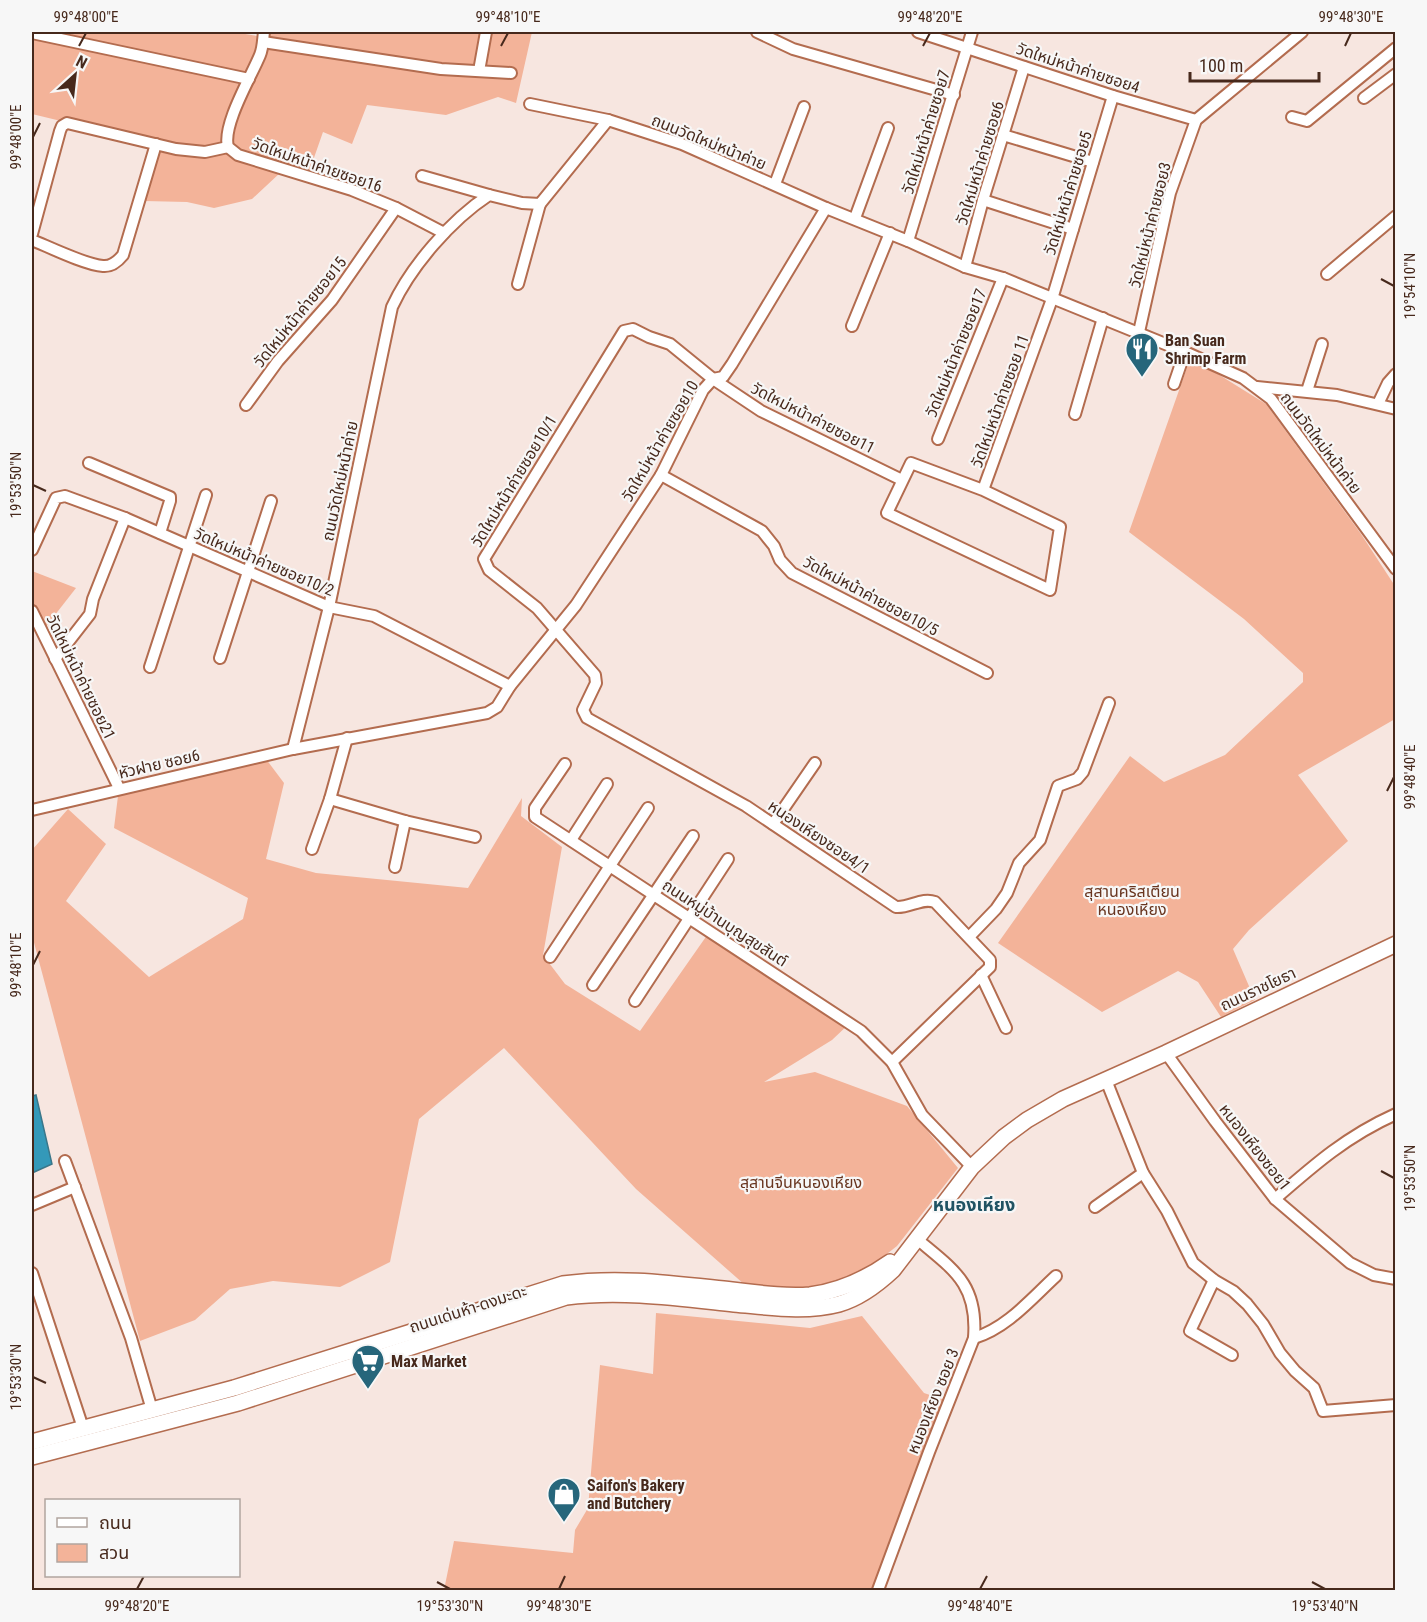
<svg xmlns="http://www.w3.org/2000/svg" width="1427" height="1622" font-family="'Roboto Condensed','Noto Sans Thai',sans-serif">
	<rect width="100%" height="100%" fill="#f7e6e0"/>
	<!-- green -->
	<g fill="#f3b399">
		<path d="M72,32H233L263,37L264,32H532L516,103L498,97L446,115L367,105L352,144L323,132L309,172H281L252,199L214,208L187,202L144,201L156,144L32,114V33L70,40Z"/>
		<path d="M1189,362L1213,371L1266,404L1361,534L1395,586V719L1298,775L1348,841L1249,930L1233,949L1255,1000L1221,1017L1198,982L1178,971L1102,1012L998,943L1130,756L1164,782L1225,755L1303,682V673L1244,619L1129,532Z"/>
		<path d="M32,571L76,588L44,629L32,604Z"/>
		<path d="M263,755L284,783L266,859L316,873L468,888L522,798L521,816L562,847L543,955L565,984L640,1031L710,931L850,1023L832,1040L764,1082L815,1072L907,1106L958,1168L897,1246L869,1268L840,1281L801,1290L745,1285L636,1189L504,1048L419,1119L390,1262L340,1287L273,1281L230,1289L195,1320L140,1341L32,935V850L68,809L106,844L66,901L149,977L243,919L248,898L114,828L119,788Z"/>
		<path d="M656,1313L810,1328L862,1316L924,1393L948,1401L879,1590H444L454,1541L573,1553L575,1530L588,1508L600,1365L653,1374Z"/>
	</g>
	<!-- water -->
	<path fill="#3499b9" stroke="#3a778a" stroke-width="1.5" d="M36,1095L52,1164L32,1173V1096Z"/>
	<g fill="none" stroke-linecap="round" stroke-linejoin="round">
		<!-- minor casing -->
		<g stroke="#b36c4f" stroke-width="14">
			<g id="minor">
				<path d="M264,32C263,39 263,48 260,55C251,77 222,125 228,147L238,155L352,190L396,208L444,233"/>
				<path d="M757,32L793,49L954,95"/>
				<path d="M918,32L1113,96L1196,120"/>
				<path d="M32,33L249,79"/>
				<path d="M263,42L441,69L511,73"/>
				<path d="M479,71L486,32"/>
				<path d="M1364,98L1396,74"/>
				<path d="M530,104L608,120"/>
				<path d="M1292,117L1307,121L1396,48"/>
				<path d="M1003,135L1093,162"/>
				<path d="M422,176L489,195"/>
				<path d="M775,184L804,107"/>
				<path d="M983,200L1073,229"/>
				<path d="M855,218L888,128"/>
				<path d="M32,234L60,131L62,126L67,123L176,149L205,152L228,147"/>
				<path d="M32,240C49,247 86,265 103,266C112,267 118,261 123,255L156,144"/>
				<path d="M908,241L972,32"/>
				<path d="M965,267L983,200L1024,67"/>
				<path d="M1327,274L1396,216"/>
				<path d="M518,284L540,204"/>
				<path d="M852,326L890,233"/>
				<path d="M1139,332L1170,193L1196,120L1302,32"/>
				<path d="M1174,384L1185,352"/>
				<path d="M1257,387L1337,395L1396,409"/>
				<path d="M1307,391L1322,344"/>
				<path d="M1378,404L1388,383L1396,374"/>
				<path d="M246,405L278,361L332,300L396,208"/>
				<path d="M1075,414L1103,318"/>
				<path d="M938,439L1003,278"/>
				<path d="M89,463L170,497V501L160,533"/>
				<path d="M661,475L762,531L774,546L780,560L792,573L987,673"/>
				<path d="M983,490L1060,527L1050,590L887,513L911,463L983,490L1052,299L1113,96"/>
				<path d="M32,550L56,498L65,496L125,518L329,607L374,616L510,686"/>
				<path d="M32,611L119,788"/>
				<path d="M220,658L271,501"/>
				<path d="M55,659L90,614L93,599L125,518"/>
				<path d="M150,667L206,495"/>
				<path d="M293,749L329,607L392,307C411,266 451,220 489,195L522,203L540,204L608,120L682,144L826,208L908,241L965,267L1003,278L1185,352L1243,378L1271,399L1396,569"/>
				<path d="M565,764L535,808V817L861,1031L892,1062L922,1115L972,1167"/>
				<path d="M330,799L405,821L475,837"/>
				<path d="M32,810L293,749L487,713L497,707L510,686L576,605L661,475L703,390L713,379L723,377L732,364L826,208"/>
				<path d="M773,824L815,763"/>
				<path d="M571,840L607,784"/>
				<path d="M312,849L330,799L347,738"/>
				<path d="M395,867L405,821"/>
				<path d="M969,937L996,909L1007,893L1019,863L1040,840L1058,786L1077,779L1083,772L1109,703"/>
				<path d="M550,957L648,808"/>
				<path d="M981,975L1006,1028"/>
				<path d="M593,985L693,836"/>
				<path d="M635,1001L728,859"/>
				<path d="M1166,1053L1215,1121L1275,1199L1350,1263L1374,1275L1396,1279"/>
				<path d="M892,1062L990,967V960L935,902C922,897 910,908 896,907L746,806L587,718L583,710L596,683L595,675L537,608L489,570L484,559L624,331L633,329L649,337L670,344L713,379L761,411L902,480"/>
				<path d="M1106,1080L1143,1173L1167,1211L1193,1263L1214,1280L1233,1291L1247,1304L1263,1324L1280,1353L1295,1371L1314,1388L1323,1411L1396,1405"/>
				<path d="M65,1161L131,1338L152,1410"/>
				<path d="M1275,1199C1315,1164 1347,1136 1396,1114"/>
				<path d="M32,1205L75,1187"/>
				<path d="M1095,1207L1143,1173"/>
				<path d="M32,1273L83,1428"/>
				<path d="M1214,1280L1190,1331L1232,1355"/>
				<path d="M974,1338C1007,1328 1031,1299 1056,1276"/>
				<path d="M878,1590L929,1452L974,1338C978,1284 954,1270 917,1239"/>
			</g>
		</g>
		<!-- secondary casing -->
		<g stroke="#b36c4f" stroke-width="18">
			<g id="secondary">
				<path d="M32,1442L234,1388L563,1284C620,1276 675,1284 732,1290C758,1293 785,1297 810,1295C840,1291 866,1279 890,1262"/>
				<path d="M32,1457L238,1403L566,1297C622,1290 678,1298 734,1304C769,1307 805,1313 839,1304C860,1298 877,1285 893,1270L972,1167L1004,1137L1027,1120L1063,1099L1166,1053L1396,944"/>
			</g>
		</g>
		<!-- minor -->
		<use href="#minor" stroke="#fff" stroke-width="10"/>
		<!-- secondary -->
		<use href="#secondary" stroke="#fff" stroke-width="15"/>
	</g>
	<!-- ticks -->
	<path fill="none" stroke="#47291c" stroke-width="2" d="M79,46L86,33M501,46L508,33M923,46L930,33M1345,46L1351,33M33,137L40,123M1381,279L1394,286M33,485L46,491M1387,791L1394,777M33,965L40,951M1381,1171L1394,1178M33,1377L46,1383M437,1582L450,1589M1312,1582L1325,1589M137,1589L144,1576M559,1589L565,1576M980,1589L987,1576"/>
	<!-- icons -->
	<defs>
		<g id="restaurant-pin" transform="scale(1.725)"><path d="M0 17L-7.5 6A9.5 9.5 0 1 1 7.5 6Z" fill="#26667b" stroke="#f7f7f7"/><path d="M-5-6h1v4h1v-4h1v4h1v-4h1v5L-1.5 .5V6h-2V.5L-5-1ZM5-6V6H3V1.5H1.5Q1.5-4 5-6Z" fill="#fff"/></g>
		<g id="supermarket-pin" transform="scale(1.725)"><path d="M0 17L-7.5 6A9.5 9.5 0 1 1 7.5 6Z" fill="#26667b" stroke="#f7f7f7"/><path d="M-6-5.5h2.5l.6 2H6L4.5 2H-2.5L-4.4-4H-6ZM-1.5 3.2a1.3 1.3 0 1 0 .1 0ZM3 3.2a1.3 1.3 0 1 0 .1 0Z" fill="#fff"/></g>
		<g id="shop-pin" transform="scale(1.725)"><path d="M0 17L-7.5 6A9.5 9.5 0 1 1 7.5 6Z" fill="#26667b" stroke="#f7f7f7"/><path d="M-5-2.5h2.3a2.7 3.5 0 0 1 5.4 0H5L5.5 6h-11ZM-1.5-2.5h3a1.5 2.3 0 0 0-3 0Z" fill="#fff"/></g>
	</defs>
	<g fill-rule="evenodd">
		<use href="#restaurant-pin" x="1142" y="349"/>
		<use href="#supermarket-pin" x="368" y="1361"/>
		<use href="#shop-pin" x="564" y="1494"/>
	</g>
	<g text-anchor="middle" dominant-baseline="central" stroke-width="4.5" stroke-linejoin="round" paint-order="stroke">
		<!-- street labels -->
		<g font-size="16" fill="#47291c" stroke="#f7f7f7">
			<text transform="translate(1078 68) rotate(18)">วัดใหม่หน้าค่ายซอย4</text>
			<text transform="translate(926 132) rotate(-73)">วัดใหม่หน้าค่ายซอย7</text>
			<text transform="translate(709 142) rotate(22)">ถนนวัดใหม่หน้าค่าย</text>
			<text transform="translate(980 163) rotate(-73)">วัดใหม่หน้าค่ายซอย6</text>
			<text transform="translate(317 165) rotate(19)">วัดใหม่หน้าค่ายซอย16</text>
			<text transform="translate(1068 193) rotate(-73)">วัดใหม่หน้าค่ายซอย5</text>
			<text transform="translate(1150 225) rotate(-76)">วัดใหม่หน้าค่ายซอย3</text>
			<text transform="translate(300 312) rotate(-51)">วัดใหม่หน้าค่ายซอย15</text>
			<text transform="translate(956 353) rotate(-68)">วัดใหม่หน้าค่ายซอย17</text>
			<text transform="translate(1000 401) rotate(-70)">วัดใหม่หน้าค่ายซอย 11</text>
			<text transform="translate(813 418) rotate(27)">วัดใหม่หน้าค่ายซอย11</text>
			<text transform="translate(660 441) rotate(-60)">วัดใหม่หน้าค่ายซอย10</text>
			<text transform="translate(1321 443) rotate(53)">ถนนวัดใหม่หน้าค่าย</text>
			<text transform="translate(340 481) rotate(-78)">ถนนวัดใหม่หน้าค่าย</text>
			<text transform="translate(514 481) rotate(-59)">วัดใหม่หน้าค่ายซอย10/1</text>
			<text transform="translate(264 562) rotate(23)">วัดใหม่หน้าค่ายซอย10/2</text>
			<text transform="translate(871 596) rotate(28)">วัดใหม่หน้าค่ายซอย10/5</text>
			<text transform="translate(81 677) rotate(64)">วัดใหม่หน้าค่ายซอย21</text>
			<text transform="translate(159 764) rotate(-13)">หัวฝาย ซอย6</text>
			<text transform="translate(819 837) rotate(34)">หนองเหียงซอย4/1</text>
			<text transform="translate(725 923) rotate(33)">ถนนหมู่บ้านบุญสุขสันต์</text>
			<text transform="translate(1258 989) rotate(-25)">ถนนราชโยธา</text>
			<text transform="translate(1255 1147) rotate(52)">หนองเหียงซอย1</text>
			<text transform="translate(468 1309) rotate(-18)">ถนนเด่นห้า-ดงมะดะ</text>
			<text transform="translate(933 1401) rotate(-68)">หนองเหียง ซอย 3</text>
		</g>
		<!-- poi labels -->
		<g font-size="16" font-weight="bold" fill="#47291c" stroke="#f7f7f7" text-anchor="start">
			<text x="1165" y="340">Ban Suan<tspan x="1165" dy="18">Shrimp Farm</tspan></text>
			<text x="391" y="1361">Max Market</text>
			<text x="587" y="1485">Saifon's Bakery<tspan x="587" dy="18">and Butchery</tspan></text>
		</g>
		<!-- park labels -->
		<g font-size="16" fill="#693620" stroke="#f7f7f7">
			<text x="1132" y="891">สุสานคริสเตียน<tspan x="1132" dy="18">หนองเหียง</tspan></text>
			<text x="801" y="1182">สุสานจีนหนองเหียง</text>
		</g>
		<!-- neighbourhood labels -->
		<g font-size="18" font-weight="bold" fill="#205363" stroke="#f7f7f7">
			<text x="974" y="1204">หนองเหียง</text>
		</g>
	</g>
	<!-- border -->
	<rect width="1427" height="1622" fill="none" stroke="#f7f7f7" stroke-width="66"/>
	<!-- legend -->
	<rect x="45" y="1499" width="195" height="78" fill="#f7f7f7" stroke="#b1a59f" stroke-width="1.5"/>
	<rect x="57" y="1518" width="30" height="9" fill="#ffffff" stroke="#b1a59f" stroke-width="1.5"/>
	<text x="99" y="1529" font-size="18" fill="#47291c">ถนน</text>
	<rect x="57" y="1544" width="30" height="18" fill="#f3b399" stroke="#b1a59f" stroke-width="1.5"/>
	<text x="99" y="1559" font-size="18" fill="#47291c">สวน</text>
	<!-- north arrow -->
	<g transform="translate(75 75) rotate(27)" stroke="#f7f7f7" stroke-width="4.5" paint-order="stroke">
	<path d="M0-4.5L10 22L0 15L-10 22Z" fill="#47291c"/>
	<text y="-9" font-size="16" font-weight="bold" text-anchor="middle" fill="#47291c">N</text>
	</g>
	<!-- scale -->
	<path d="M1190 72v9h129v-9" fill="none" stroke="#47291c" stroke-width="3"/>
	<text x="1199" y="72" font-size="18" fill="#47291c" stroke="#f7f7f7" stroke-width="4.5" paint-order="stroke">100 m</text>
	<rect x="33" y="33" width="1361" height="1556" fill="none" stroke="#47291c" stroke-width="2"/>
	<g font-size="15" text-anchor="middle" fill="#47291c">
		<text x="86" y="22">99°48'00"E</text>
		<text x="508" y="22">99°48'10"E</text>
		<text x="930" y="22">99°48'20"E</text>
		<text x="1351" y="22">99°48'30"E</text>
		<text transform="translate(16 137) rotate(-90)" y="5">99°48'00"E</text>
		<text transform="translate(1410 286) rotate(-90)" y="5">19°54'10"N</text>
		<text transform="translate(16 485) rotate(-90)" y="5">19°53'50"N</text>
		<text transform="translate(1410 777) rotate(-90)" y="5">99°48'40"E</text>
		<text transform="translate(16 965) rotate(-90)" y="5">99°48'10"E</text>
		<text transform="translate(1410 1178) rotate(-90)" y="5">19°53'50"N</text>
		<text transform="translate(16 1377) rotate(-90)" y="5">19°53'30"N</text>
		<text x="137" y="1611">99°48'20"E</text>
		<text x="450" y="1611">19°53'30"N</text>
		<text x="559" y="1611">99°48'30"E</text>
		<text x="980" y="1611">99°48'40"E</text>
		<text x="1325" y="1611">19°53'40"N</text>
	</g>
</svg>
